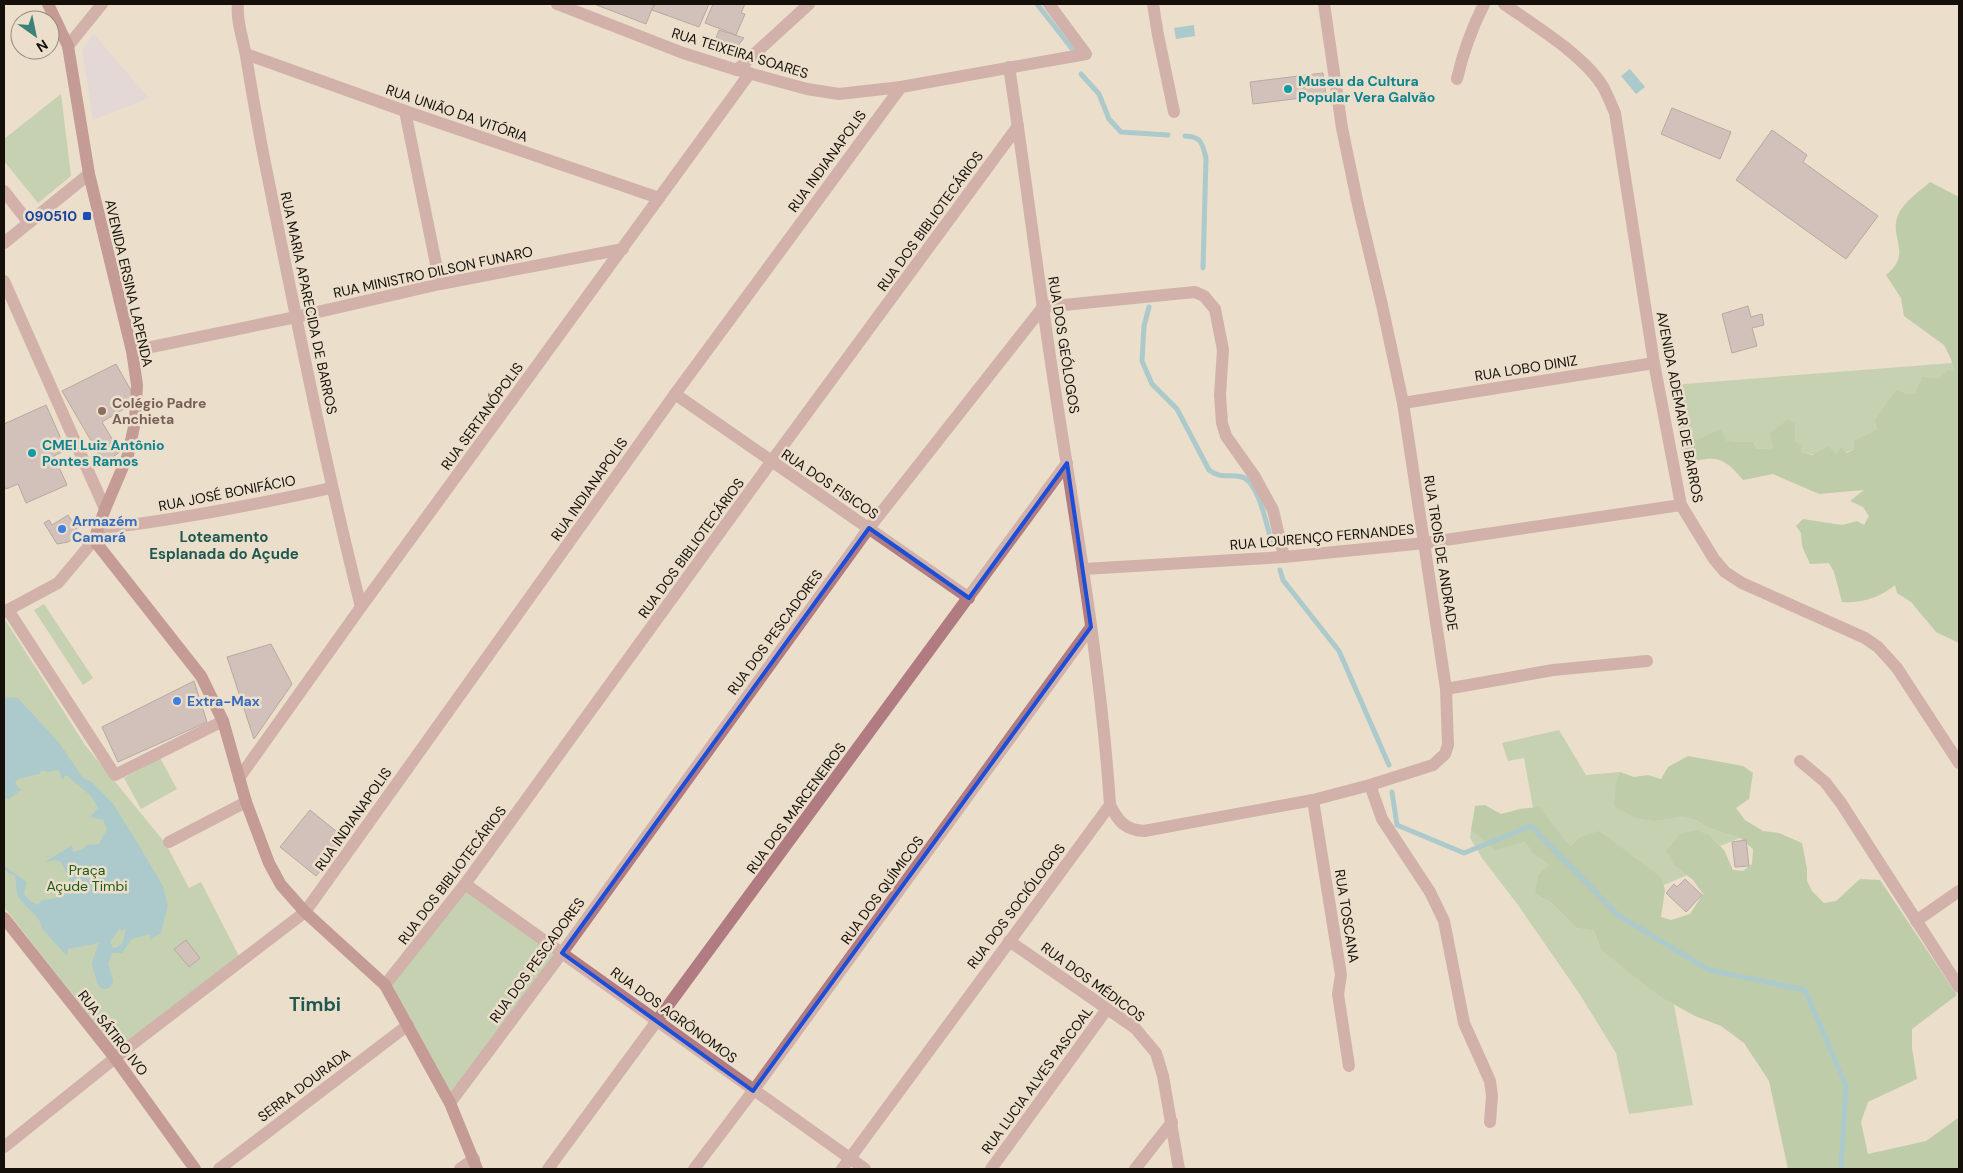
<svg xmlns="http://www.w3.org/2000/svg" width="1963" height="1173" font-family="'DM Sans',sans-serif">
	<rect width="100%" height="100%" fill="#ebdecb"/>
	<!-- industrial -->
	<path fill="#dcd1e5" d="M94,34L149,98L93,120L82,50Z"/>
	<!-- green -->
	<g fill="#99c194">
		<path d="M61,94L71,176L38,203L4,161V139Z"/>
		<path d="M1952,363L1954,371L1915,394H1906L1898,389C1887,397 1884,410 1874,420L1877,429L1853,441L1854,449C1838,457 1818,456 1801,452L1795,441L1796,422L1772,443L1774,448L1757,449L1753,442L1727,441L1721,430L1697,441L1684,431L1681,411L1676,414L1671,385Z"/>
		<path d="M44,604L93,678L83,685L34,610Z"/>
		<path d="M4,618L85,745L166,844L189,888L201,882L241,960L119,1055L4,907Z"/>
		<path d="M1559,730L1586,775L1620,772L1616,781L1656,821L1682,817L1696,820L1706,827L1740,838L1720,846L1709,835L1675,866L1687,875L1664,885L1662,878L1580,837L1570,846L1539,808H1533L1524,758L1508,761L1502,743Z"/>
		<path d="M160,758L177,789L141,809L124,778Z"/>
		<path d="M1471,830L1495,849L1525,842L1532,853L1549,865L1535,894L1550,902L1577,928L1594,931L1601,950L1674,1005L1693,1105L1629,1114L1616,1053L1579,993L1518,905L1482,858L1470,838Z"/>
		<path d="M465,884L562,953L450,1103L385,985Z"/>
	</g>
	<!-- forest -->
	<g fill="#88b782">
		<path d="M1930,182L1959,197V643L1936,632L1911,602L1897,593L1895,585C1881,597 1860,604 1842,602L1834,572L1829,563L1810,564L1802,546L1801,533L1796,526L1803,519L1842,525L1857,521L1864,525L1869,516L1863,507L1850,501L1864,490L1819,494L1773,474L1743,480C1722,454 1713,456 1684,464L1676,414L1681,411L1686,419L1684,431L1697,440L1721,429L1727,441L1753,442L1757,449L1773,448L1770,433L1787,420L1796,422L1795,441L1801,446V452L1813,455L1828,446L1836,454L1841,448L1847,453L1854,449L1853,441L1877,429L1874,420C1884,410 1887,397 1898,389L1906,394H1915L1922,377L1939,379L1947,370L1954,371L1951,359L1944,345L1904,316L1901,298L1886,275C1914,253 1887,237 1899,213C1906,200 1920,191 1930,182Z"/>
		<path d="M1688,756L1743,766L1753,773L1749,799L1736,808L1745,820L1763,831L1779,833L1802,843L1807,869V881L1812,891L1824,903L1836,901L1860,879L1880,880L1957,995L1912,1029V1048L1917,1079L1868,1102L1861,1122L1868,1154L1926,1141L1958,1118L1959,1169H1788L1769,1081L1744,1043L1721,1026L1695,1016L1666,1000L1649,988L1601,950L1594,931L1577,928L1550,902L1535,894L1538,875L1549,865L1532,853L1525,842L1495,850L1471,830L1475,806L1485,805L1501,814L1520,809L1539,807L1570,846L1580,837L1599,831L1662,878L1665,890L1661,917L1671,920L1690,914L1703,894L1693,880L1675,866L1666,851L1680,834L1695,830L1709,835L1724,850L1733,870L1743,871L1752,864L1753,849L1740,838L1706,827L1696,820L1682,817L1656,821L1635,818L1614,806L1616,781L1620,772L1634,777L1648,775L1661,779L1668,767Z"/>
	</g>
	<!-- water -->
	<g fill="#60b0ce" fill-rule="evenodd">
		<path d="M1194,25L1195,36L1176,39L1174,28Z"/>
		<path d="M1630,69L1645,87L1636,94L1621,76Z"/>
		<path d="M10,697L18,698L60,744L83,778L92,782L114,805L137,842L163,886L168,906L161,933L150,940V934L132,939L122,953H108L104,947L99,943L68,949L67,956L42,929C41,915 24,908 18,896C16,890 16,882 15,876L4,870V866L27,882L24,894L30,901L38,905L42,900L56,898L68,888L69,877L61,862L55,860L45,862L72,845L73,852L83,849L86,845L99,844L107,829L103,820L90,817L98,808L91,796L66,775L62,780L59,770L48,772L42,770L39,774L18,779L15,782L18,788L22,789L9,799L4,798V699ZM119,929L122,931L126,929C123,941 124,948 110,948L108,945Z"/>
	</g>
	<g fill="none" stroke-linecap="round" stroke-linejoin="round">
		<!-- stream -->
		<g stroke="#60b0ce" stroke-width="5">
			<path d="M1037,4L1077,55"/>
			<path d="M1081,74L1099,94L1109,119L1121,132L1168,135"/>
			<path d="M1185,136C1202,137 1202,143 1206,158L1203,268"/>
			<path d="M1149,307L1144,326L1142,361L1152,384L1177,409L1209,470C1222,480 1228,473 1242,477C1259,482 1267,527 1272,544"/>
			<path d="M1280,570L1283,580L1339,651L1389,765"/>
			<path d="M1392,792L1397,825L1464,853L1531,826L1619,916L1709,970L1805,990L1846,1086L1841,1169"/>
		</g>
		<!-- canal -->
		<path stroke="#60b0ce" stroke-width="16" d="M105,981L100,964L105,949"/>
	</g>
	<!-- building -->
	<g fill="#b49ea7" stroke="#7b666f">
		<path d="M594,4H654L646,24Z"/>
		<path d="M655,4H709L699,27L652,10Z"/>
		<path d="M713,4H745L741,13L745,14L736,35L705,23Z"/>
		<path d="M719,30L744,38L731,55L712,49Z"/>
		<path d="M1323,73L1326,95L1253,104L1250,82Z"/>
		<path d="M1672,108L1731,132L1720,159L1661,134Z"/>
		<path d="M1772,130L1807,155L1803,162L1878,216L1846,259L1736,180Z"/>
		<path d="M1748,306L1751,317L1762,314L1764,325L1752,328L1757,346L1732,353L1722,314Z"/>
		<path d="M116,364L133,394L132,404L102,422L120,452L104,463L62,391Z"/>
		<path d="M46,405L66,450L54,456L67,485L26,503L18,484L6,489L4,485V424Z"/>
		<path d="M68,515L80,534L68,542L57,544L44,523L49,520L52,525Z"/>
		<path d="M271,644L292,684L254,739L227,657Z"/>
		<path d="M194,681L207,722L118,762L102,727Z"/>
		<path d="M310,810L346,839L316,876L280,847Z"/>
		<path d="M1746,840L1749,866L1735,867L1732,842Z"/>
		<path d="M1685,879L1702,895L1686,912L1666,893L1674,884L1677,887Z"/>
		<path d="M186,940L200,958L189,967L174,949Z"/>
	</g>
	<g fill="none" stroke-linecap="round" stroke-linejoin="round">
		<!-- street -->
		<g stroke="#b17b82" stroke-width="12">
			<path d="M238,4C236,21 243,38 246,56C252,92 258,128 265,163C295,312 324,460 361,607"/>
			<path d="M557,4L683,53L737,70L807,89L839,94L901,87L1086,54L1049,4"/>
			<path d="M1153,4L1158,35L1174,112"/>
			<path d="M1504,4C1534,25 1582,54 1602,85C1607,93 1611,104 1615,113L1654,363L1681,505L1714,559L1725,572L1742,583L1865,638L1878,647L1897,668L1959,763"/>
			<path d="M68,46L102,4"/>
			<path d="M246,54L405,111L659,198"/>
			<path d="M737,70L809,4"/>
			<path d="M1457,79C1463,52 1472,28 1484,4"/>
			<path d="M405,111L440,284"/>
			<path d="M4,191L29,223"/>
			<path d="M4,243L89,174"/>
			<path d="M4,281L105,509"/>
			<path d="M132,351L296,317L440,284L623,249"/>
			<path d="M675,394L969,598"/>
			<path d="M1403,403L1654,363"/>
			<path d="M98,529C177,520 254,505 331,488"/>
			<path d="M1084,569L1284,557L1425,543L1681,505"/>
			<path d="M8,610L115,775L223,721"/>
			<path d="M4,612L58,583L94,540"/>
			<path d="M1446,689L1553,670L1647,661"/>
			<path d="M1800,761L1825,782L1841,803L1959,987"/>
			<path d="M239,778L361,607L750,73"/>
			<path d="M1370,785L1382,819L1430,892L1444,921L1464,1023L1490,1081L1492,1096L1490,1122"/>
			<path d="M1313,800L1341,975L1338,994L1349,1066"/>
			<path d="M1110,805C1118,821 1125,830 1144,831L1313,800L1370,785L1433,765L1445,754L1448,745L1446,689L1403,403L1382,305L1358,205L1342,128L1324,4"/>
			<path d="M169,842L246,802"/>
			<path d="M465,884L865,1169"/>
			<path d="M1916,921L1959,891"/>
			<path d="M1009,941L1135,1028L1156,1053L1163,1076L1179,1169"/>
			<path d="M385,985L465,884L771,462L1018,126"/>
			<path d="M450,1103L562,953L869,528L1043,307L1195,292L1204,296L1215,309L1223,350L1220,395L1222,423L1226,436L1255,477L1273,510L1284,557"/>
			<path d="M4,1147L130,1046L305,912L675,394L901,87"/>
			<path d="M219,1169L408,1025"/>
			<path d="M460,1169L474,1159"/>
			<path d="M548,1169L1067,463"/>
			<path d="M694,1169L753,1091L1091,627"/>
			<path d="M842,1169L1110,805C1101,668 1077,532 1056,396C1039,287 1026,177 1009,67"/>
			<path d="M991,1169L1107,1009"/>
			<path d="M1135,1169L1172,1122"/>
		</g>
		<!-- secondary -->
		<g stroke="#954956" stroke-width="12">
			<path d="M48,4L68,46L89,174L132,351L137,385L135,422L128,455L105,509L94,540L201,676L223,721L246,802L269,863L281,885L305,912L385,985L450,1103L477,1169"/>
			<path d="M4,918L115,1058L195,1169"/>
		</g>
	</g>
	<!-- marked area -->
	<path d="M0 0H1963V1173H0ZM1067,463L1091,627L753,1091L562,953L869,528L969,598Z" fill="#ebdecb" fill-opacity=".55" fill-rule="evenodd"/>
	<path fill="none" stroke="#1d4ed8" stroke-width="4" stroke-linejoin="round" d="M1067,463L1091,627L753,1091L562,953L869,528L969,598Z"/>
	<!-- markers -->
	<g fill="#0f9aa8" stroke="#ebdecb" stroke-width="2">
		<circle cx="1288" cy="89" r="5"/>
		<circle cx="32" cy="453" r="5"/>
	</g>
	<rect fill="#1a4fb4" stroke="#ebdecb" stroke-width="2" x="82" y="211" width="10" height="10" rx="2.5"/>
	<circle fill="#8d6e63" stroke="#ebdecb" stroke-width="2" cx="102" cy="411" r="5"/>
	<g fill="#3f7fe0" stroke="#ebdecb" stroke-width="2">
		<circle cx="62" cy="529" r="5"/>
		<circle cx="177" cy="701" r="5"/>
	</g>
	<g text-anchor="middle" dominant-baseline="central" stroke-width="5" stroke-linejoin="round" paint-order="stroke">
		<!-- street labels -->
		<g font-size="14" fill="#140f09" stroke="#ebdecb">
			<text transform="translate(740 53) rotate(17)">RUA TEIXEIRA SOARES</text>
			<text transform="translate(457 113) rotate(19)">RUA UNIÃO DA VITÓRIA</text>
			<text transform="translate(827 161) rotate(-54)">RUA INDIANAPOLIS</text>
			<text transform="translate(930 221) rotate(-54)">RUA DOS BIBLIOTECÁRIOS</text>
			<text transform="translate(433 272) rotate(-12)">RUA MINISTRO DILSON FUNARO</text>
			<text transform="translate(129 283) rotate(77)">AVENIDA ERSINA LAPENDA</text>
			<text transform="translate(309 303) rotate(78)">RUA MARIA APARECIDA DE BARROS</text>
			<text transform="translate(1064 345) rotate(81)">RUA DOS GEÓLOGOS</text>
			<text transform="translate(1526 368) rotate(-9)">RUA LOBO DINIZ</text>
			<text transform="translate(1680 407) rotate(79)">AVENIDA ADEMAR DE BARROS</text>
			<text transform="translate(482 416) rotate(-54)">RUA SERTANÓPOLIS</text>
			<text transform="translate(830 484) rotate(34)">RUA DOS FISICOS</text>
			<text transform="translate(589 489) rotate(-55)">RUA INDIANAPOLIS</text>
			<text transform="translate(227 493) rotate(-11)">RUA JOSÉ BONIFÁCIO</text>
			<text transform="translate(1322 537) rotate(-5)">RUA LOURENÇO FERNANDES</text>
			<text transform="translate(691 548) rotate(-54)">RUA DOS BIBLIOTECÁRIOS</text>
			<text transform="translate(1441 553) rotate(81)">RUA TROIS DE ANDRADE</text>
			<text transform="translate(775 632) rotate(-54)">RUA DOS PESCADORES</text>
			<text transform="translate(796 808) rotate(-54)">RUA DOS MARCENEIROS</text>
			<text transform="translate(353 819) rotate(-55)">RUA INDIANAPOLIS</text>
			<text transform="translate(452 875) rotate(-53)">RUA DOS BIBLIOTECÁRIOS</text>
			<text transform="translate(882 890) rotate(-54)">RUA DOS QUÍMICOS</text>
			<text transform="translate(1016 906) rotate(-53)">RUA DOS SOCIÓLOGOS</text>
			<text transform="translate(1347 916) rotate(81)">RUA TOSCANA</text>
			<text transform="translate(537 960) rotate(-54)">RUA DOS PESCADORES</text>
			<text transform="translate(1093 982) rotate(36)">RUA DOS MÉDICOS</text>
			<text transform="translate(674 1015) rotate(36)">RUA DOS AGRÔNOMOS</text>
			<text transform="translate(113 1033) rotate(52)">RUA SÁTIRO IVO</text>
			<text transform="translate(1037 1080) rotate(-54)">RUA LUCIA ALVES PASCOAL</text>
			<text transform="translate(304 1085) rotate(-37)">SERRA DOURADA</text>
		</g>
		<!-- culture labels -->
		<g font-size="14" font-weight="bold" fill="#0d838f" stroke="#ebdecb" text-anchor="start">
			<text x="1298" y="81">Museu da Cultura<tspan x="1298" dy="16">Popular Vera Galvão</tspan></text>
			<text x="42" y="445">CMEI Luiz Antônio<tspan x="42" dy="16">Pontes Ramos</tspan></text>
		</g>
		<!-- transit labels -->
		<g font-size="14" font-weight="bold" fill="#164399" stroke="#ebdecb" text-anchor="end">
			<text x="77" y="216">090510</text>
		</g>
		<!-- education labels -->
		<g font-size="14" font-weight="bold" fill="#785e54" stroke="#ebdecb" text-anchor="start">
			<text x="112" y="403">Colégio Padre<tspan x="112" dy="16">Anchieta</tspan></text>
		</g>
		<!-- shop labels -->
		<g font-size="14" font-weight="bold" fill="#366cbe" stroke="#ebdecb" text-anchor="start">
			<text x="72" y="521">Armazém<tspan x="72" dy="16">Camará</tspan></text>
			<text x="187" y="701">Extra-Max</text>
		</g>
		<!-- park labels -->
		<g font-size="14" fill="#1b5b16" stroke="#ebdecb">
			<text x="87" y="870">Praça<tspan x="87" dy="16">Açude Timbi</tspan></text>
		</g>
		<!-- neighbourhood labels -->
		<g font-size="15" font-weight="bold" fill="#1f5850" stroke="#ebdecb">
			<text x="224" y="537">Loteamento<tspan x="224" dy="17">Esplanada do Açude</tspan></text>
		</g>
		<!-- district labels -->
		<g font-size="19" font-weight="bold" fill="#1f5850" stroke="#ebdecb">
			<text x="315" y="1004">Timbi</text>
		</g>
	</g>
	<!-- border -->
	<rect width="1963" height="1173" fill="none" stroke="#140f09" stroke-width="10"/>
	<!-- north arrow -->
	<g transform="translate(35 35) rotate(147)"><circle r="24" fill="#ebdecb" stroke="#958b7d"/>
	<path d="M0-4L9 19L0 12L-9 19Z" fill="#3d8279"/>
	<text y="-8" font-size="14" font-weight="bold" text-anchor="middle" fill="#140f09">N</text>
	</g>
</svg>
